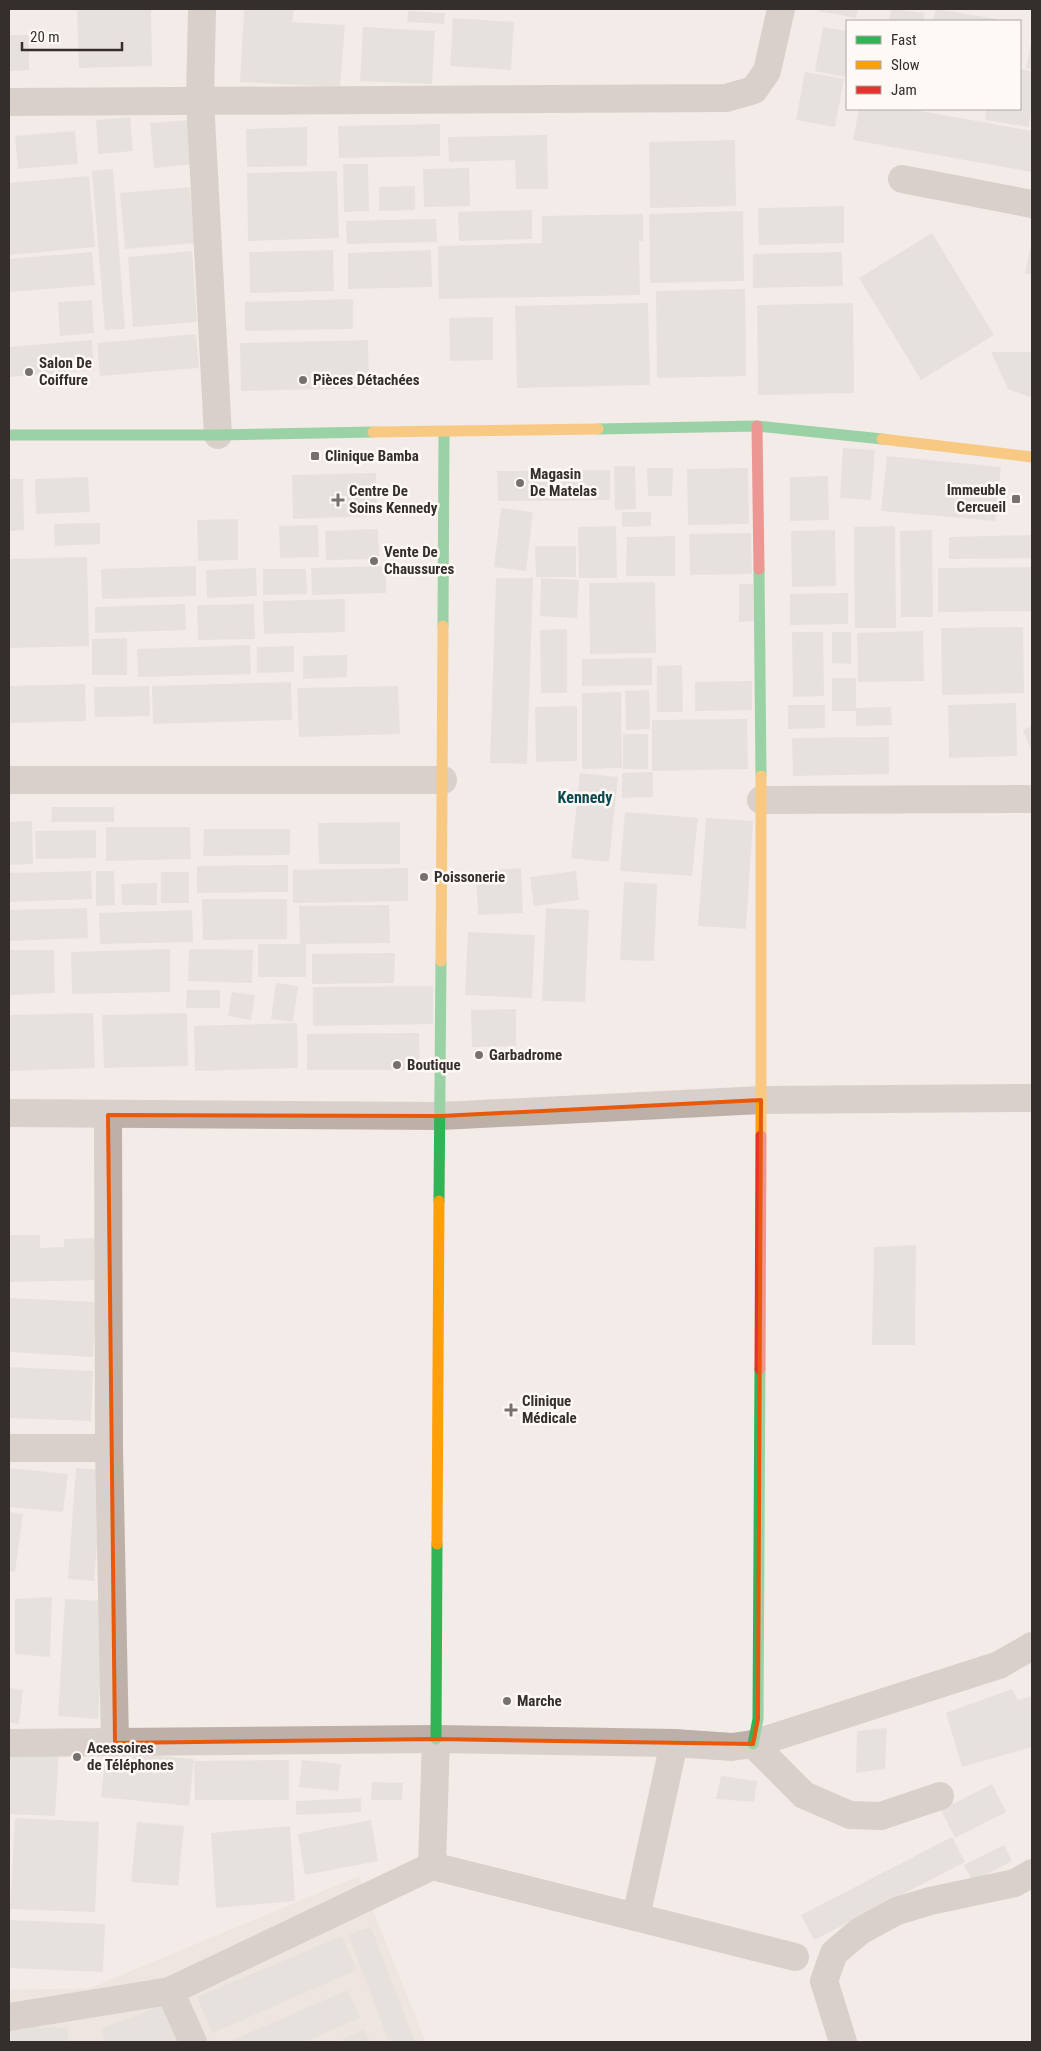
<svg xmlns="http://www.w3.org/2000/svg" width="1041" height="2051" font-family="'Roboto Condensed',sans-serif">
	<rect width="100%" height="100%" fill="#f2ebe7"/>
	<!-- built -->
	<path fill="#ecded7" d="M359,1876L426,2042H9V1990L90,1988Z"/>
	<!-- building -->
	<g fill="#dad4d0">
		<path d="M77,9H151L152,66L79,68Z"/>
		<path d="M244,9H294L292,22L345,25L340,87L240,82Z"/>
		<path d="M818,9H858L856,18L818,11Z"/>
		<path d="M891,9L925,13L923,21H889Z"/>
		<path d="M936,9L996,19V21H933Z"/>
		<path d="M408,11L445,13L444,24L407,22Z"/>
		<path d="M453,18L514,22L511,70L450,66Z"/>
		<path d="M363,27L435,31L432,84L360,81Z"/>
		<path d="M823,27L847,31V63L845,77L815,71Z"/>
		<path d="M9,35H29V70L9,71Z"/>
		<path d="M1031,43H1032V69L1026,68Z"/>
		<path d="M1020,69L1032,71V106L1029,127L985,120L986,109H1020Z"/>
		<path d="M805,72L844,79L835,127L796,120Z"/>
		<path d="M859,109H910L1032,131V172L853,140Z"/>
		<path d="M130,117L133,151L98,154L96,120Z"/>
		<path d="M190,120L194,164L154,168L150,123Z"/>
		<path d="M440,124V156L339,158L338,126Z"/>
		<path d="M307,127V166L247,167L246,129Z"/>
		<path d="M75,131L78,164L18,169L15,136Z"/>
		<path d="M547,135L548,189H516L515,160L449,162L448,137Z"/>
		<path d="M735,140L736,206L650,208L649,142Z"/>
		<path d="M343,164H368L369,211L344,212Z"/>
		<path d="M469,168L470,206L424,207L423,169Z"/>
		<path d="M113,169L125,329L105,330L92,171Z"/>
		<path d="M337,171L339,238L248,241L247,173Z"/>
		<path d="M89,176L95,247L9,255V183Z"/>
		<path d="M415,186V210L379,211V187Z"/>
		<path d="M190,187L195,243L125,249L120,193Z"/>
		<path d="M844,206V243L759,245L758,208Z"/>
		<path d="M532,210V239L459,241L458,212Z"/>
		<path d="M743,211L744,281L650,283L649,214Z"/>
		<path d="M643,214V242L639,241L640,295L439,299L438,246L542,243V216Z"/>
		<path d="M436,219L437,242L347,244L346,221Z"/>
		<path d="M932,233L994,335L921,380L859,278Z"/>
		<path d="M1031,244H1032V275L1025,273Z"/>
		<path d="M333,250L334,291L250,293L249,252Z"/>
		<path d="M431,250L432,287L348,289V253Z"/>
		<path d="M192,251L197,322L133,327L128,257Z"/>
		<path d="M92,252L95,285L9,292V259Z"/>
		<path d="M842,252L843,286L753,288V254Z"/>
		<path d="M745,289L746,376L657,378L656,291Z"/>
		<path d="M353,299V329L245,331V302Z"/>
		<path d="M92,300L94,333L60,336L58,302Z"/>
		<path d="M648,303L650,385L517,388L515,306Z"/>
		<path d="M853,303L854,393L758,395L757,305Z"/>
		<path d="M493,317V360L450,361L449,318Z"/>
		<path d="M196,334L199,368L100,376L97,343Z"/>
		<path d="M92,340L94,370L9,377V347Z"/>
		<path d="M368,340L369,388L241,391L240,343Z"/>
		<path d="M991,352H1032V398L1008,389Z"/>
		<path d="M843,448L875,450L871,500L840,498Z"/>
		<path d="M887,456L1001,467L995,521L881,511Z"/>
		<path d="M614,466H635L636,509L615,510Z"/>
		<path d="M647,468H673L672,496H648Z"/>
		<path d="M748,468L749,524L688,525L687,469Z"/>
		<path d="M610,470V500L498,501L497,471Z"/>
		<path d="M376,473L377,516L293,519L292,475Z"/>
		<path d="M828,476L829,520L790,521V477Z"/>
		<path d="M88,477L90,512L36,514L35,479Z"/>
		<path d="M9,479H23L24,530L9,531Z"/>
		<path d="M501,508L533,512L526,571L494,567Z"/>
		<path d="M622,512H651V526L622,527Z"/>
		<path d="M238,519V560L198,561L197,520Z"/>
		<path d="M100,523V544L55,546L54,524Z"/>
		<path d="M318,525L319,557L280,558L279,526Z"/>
		<path d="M616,526L617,578H579L578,527Z"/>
		<path d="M895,526L896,628H855L854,527Z"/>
		<path d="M378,529L379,559L326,560L325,531Z"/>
		<path d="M835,530L836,586L792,587L791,531Z"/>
		<path d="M932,530L933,617H901L900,531Z"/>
		<path d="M751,533L752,574L690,575L689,534Z"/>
		<path d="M1032,535V558L949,559V537Z"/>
		<path d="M675,536V576H626L627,537Z"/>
		<path d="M535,546H576V577H536Z"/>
		<path d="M87,557L89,646L9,648V559Z"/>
		<path d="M196,566V596L102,599L101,569Z"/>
		<path d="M386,566V593L312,595L311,568Z"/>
		<path d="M1032,567V611L938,612V568Z"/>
		<path d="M256,568L257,596L207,598L206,570Z"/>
		<path d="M263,569H306L307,594L263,595Z"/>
		<path d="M496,578H533L527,764L490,763Z"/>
		<path d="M541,578L579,580L577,618L540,616Z"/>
		<path d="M655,582L656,653L590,654L589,583Z"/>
		<path d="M739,584H753L754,621L739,622Z"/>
		<path d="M848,593V624L790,625V594Z"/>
		<path d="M345,599V632L264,634L263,601Z"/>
		<path d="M185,604L186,630L95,633V607Z"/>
		<path d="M254,604L255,639L198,640L197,605Z"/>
		<path d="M1023,627L1024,693L942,695L941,628Z"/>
		<path d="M567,629V693H541L540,630Z"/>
		<path d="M923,631L924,681L858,682L857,633Z"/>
		<path d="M792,632H823L824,696L793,697Z"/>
		<path d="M832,632H851V664L832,663Z"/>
		<path d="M127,638V675H92V639Z"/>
		<path d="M250,645L251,674L138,677L137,649Z"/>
		<path d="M294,646V672L257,673V647Z"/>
		<path d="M347,655V677L303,679V656Z"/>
		<path d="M652,658V685L582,686V659Z"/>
		<path d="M682,665L683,712H657V666Z"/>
		<path d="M832,678H856V708L891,707L892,725L856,726V711H832Z"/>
		<path d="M752,681V710L695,711V682Z"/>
		<path d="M291,682L292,720L153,724L152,686Z"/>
		<path d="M85,684L86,721L9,723V686Z"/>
		<path d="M149,686L150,716L95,717L94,687Z"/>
		<path d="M398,686L400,734L299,737L297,688Z"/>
		<path d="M649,690L650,729L626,730L625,691Z"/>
		<path d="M621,692L622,768L582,769V693Z"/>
		<path d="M1016,703L1017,756L949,758L948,705Z"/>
		<path d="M788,705H825V728L788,729Z"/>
		<path d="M577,706V761L536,762L535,707Z"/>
		<path d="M747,719L748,769L652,771V720Z"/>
		<path d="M1032,726V753L1023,730Z"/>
		<rect x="623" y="734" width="25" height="35"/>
		<path d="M889,737V774L793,776L792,738Z"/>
		<path d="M653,772V797L622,798V773Z"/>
		<path d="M580,773L618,777L609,862L571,858Z"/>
		<path d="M52,807H114V822H51Z"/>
		<path d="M625,812L698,818L692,876L620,871Z"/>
		<path d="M706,818L753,821L746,929L698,926Z"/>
		<path d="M32,821L33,864L9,865V822Z"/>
		<path d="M400,822V864H319L318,823Z"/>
		<path d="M106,827H190L191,859L106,861Z"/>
		<path d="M204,829H290V855L203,856Z"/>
		<path d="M96,830V858L36,859L35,831Z"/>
		<path d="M288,865V892L197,893V866Z"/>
		<path d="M408,868V901L293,903V870Z"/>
		<path d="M521,868L523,913L478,915L476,871Z"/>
		<path d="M91,871L92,899L9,902V873Z"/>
		<path d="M96,871H114L115,905L96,906Z"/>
		<path d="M576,871L579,900L534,906L530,877Z"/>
		<rect x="161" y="872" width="28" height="31"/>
		<path d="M624,882L657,884L654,961L620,960Z"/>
		<path d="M157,883V905H122L121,884Z"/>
		<path d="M202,899H287V939L203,940Z"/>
		<path d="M389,905L390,943L306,944V977H258V944H300L299,906Z"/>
		<path d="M87,908L88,938L9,941V910Z"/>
		<path d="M546,908L589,910L585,1002L542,1001Z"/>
		<path d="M192,910L193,942L100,944L99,913Z"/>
		<path d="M468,932L535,935L532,998L465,995Z"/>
		<path d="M170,949V992L72,994L71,952Z"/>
		<path d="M189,949L253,950L252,983L188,981Z"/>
		<path d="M9,950H54L55,993L9,995Z"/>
		<path d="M395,953L394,983L312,984V954Z"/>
		<path d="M276,983L298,986L293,1022L271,1019Z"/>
		<path d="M433,986V1024L313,1026V987Z"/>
		<path d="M187,990H220V1008H186Z"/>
		<path d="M232,992L255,995L251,1020L228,1016Z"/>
		<path d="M516,1009V1046L472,1047L471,1010Z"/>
		<path d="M93,1013L95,1068L9,1071V1015Z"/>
		<path d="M187,1013L188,1066L104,1068L102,1015Z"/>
		<path d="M297,1023L298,1068L195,1071L194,1026Z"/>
		<path d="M419,1033L420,1070H307V1034Z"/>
		<path d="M10,1235H40V1248L64,1247V1239L99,1238L100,1280L9,1282Z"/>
		<path d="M916,1245L915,1345H872L874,1247Z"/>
		<path d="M9,1298L96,1302L93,1357L9,1352Z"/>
		<path d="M9,1367L93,1371L91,1421L9,1418Z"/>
		<path d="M9,1468L68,1474L63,1512L9,1507Z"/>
		<path d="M76,1468L103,1470L94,1581L68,1579Z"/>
		<path d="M9,1512L23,1514L15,1572L9,1571Z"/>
		<path d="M52,1597L50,1657L15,1654V1599Z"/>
		<path d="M65,1599L105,1601L98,1719L58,1716Z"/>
		<path d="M9,1688L23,1690L19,1724L9,1722Z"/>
		<path d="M1012,1689L1018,1700L1032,1696V1747L962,1767L946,1713Z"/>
		<path d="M887,1728L885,1769L856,1773L857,1731Z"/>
		<path d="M9,1747L59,1750L55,1816L9,1814Z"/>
		<path d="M106,1751L194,1759L189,1806L101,1797Z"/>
		<path d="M289,1760V1800H195L194,1761Z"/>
		<path d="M302,1760L341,1764L338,1791L299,1787Z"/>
		<path d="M721,1776L757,1781L754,1802L716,1799Z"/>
		<path d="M372,1782L403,1783L402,1800H371Z"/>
		<path d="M992,1784L1006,1812L955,1838L941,1810Z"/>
		<path d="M361,1798V1812L296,1815V1801Z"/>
		<path d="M15,1818L99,1822L95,1912L10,1909Z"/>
		<path d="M371,1820L378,1861L305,1875L298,1834Z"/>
		<path d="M137,1822L184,1826L178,1886L131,1882Z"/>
		<path d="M290,1826L295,1901L216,1908L211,1833Z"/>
		<path d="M952,1837L965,1862L814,1940L801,1915Z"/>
		<path d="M1004,1845L1012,1861L973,1882L964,1865Z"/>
		<path d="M9,1920L105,1924L103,1972L9,1968Z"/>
		<path d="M371,1927L415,2042H389L348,1934Z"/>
		<path d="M342,1936L357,1970L212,2033L197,1997Z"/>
		<path d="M348,1990L360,2018L305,2042H228Z"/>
		<path d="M170,2002L184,2038L174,2042H106L101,2029Z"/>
		<path d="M9,2026L68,2028V2042H9Z"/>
		<path d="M364,2029L371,2042H337Z"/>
	</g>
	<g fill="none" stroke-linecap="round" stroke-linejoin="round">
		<!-- street -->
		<g stroke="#bcb0a8" stroke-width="28">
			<path d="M202,9L200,100L218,435"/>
			<path d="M9,102L726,98L754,90L767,71L781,9"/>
			<path d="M902,179L1032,204"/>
			<path d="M9,780H443"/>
			<path d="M761,800L1032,799"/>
			<path d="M9,1113L441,1116L761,1100L1032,1098"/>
			<path d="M108,1115L109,1448L115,1743"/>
			<path d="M9,1448H109"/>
			<path d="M9,1743L436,1739L674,1743L732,1747L753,1744L999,1665L1032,1646"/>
			<path d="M753,1744L804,1795L850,1815L881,1816L940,1796"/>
			<path d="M432,1866L436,1739"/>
			<path d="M636,1917L674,1743"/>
			<path d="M170,1991L193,2042"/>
			<path d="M9,2017L170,1991L432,1866L795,1957"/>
			<path d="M843,2042L824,1981L834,1953L860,1931L897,1911L930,1901L1015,1883L1032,1873"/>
		</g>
		<!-- fast -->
		<g stroke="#30b455" stroke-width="11">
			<path d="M598,429L757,426L882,439"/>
			<path d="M9,435H218L373,432"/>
			<path d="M759,569L761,776"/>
			<path d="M443,626L444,432"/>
			<path d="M439,1201L441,961"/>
			<path d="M436,1739L437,1544"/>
			<path d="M753,1744L758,1719L760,1369"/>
		</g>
		<!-- slow -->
		<g stroke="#ff9f0a" stroke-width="11">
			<path d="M373,432L598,429"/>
			<path d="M882,439L1032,457"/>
			<path d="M761,776V1136"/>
			<path d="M441,961L443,626"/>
			<path d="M437,1544L439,1201"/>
		</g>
		<!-- jam -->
		<g stroke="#e5322d" stroke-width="11">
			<path d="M757,426L759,569"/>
			<path d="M760,1369L761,1136"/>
		</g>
	</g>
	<!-- marked area -->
	<path d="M0 0H1041V2051H0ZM761,1100L758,1719L753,1744L436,1739L115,1743L108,1115L441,1116Z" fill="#f2ebe7" fill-opacity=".55" fill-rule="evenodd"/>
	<path fill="none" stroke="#e8590c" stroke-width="4" stroke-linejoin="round" d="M761,1100L758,1719L753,1744L436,1739L115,1743L108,1115L441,1116Z"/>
	<!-- markers -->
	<g fill="#76716d" stroke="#fef9f5" stroke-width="2">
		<circle cx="29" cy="372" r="5"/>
		<circle cx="303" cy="380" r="5"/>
		<rect x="310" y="451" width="10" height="10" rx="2.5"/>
		<circle cx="520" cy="483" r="5"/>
		<rect x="1011" y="494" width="10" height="10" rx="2.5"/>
		<path d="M335.5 492.5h5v5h5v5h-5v5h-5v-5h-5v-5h5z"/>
		<circle cx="374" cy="561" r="5"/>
		<circle cx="424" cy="877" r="5"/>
		<circle cx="479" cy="1055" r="5"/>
		<circle cx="397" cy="1065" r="5"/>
		<path d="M508.5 1402.5h5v5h5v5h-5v5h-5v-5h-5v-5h5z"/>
		<circle cx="507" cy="1701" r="5"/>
		<circle cx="77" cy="1757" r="5"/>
	</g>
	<g text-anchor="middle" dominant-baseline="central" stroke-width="5" stroke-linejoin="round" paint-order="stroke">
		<!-- poi labels -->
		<g font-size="15" font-weight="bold" fill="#342f2c" stroke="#fef9f5" text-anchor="start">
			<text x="39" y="363">Salon De<tspan x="39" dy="17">Coiffure</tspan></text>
			<text x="313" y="380">Pièces Détachées</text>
			<text x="325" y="456">Clinique Bamba</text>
			<text x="530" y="474">Magasin<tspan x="530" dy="17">De Matelas</tspan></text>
			<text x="1006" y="490" text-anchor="end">Immeuble<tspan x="1006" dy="17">Cercueil</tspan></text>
			<text x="349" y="491">Centre De<tspan x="349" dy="17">Soins Kennedy</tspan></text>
			<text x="384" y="552">Vente De<tspan x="384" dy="17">Chaussures</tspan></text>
			<text x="434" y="877">Poissonerie</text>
			<text x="489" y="1055">Garbadrome</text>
			<text x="407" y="1065">Boutique</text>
			<text x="522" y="1401">Clinique<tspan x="522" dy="17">Médicale</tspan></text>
			<text x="517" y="1701">Marche</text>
			<text x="87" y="1748">Acessoires<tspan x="87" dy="17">de Téléphones</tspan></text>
		</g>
		<!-- neighbourhood labels -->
		<g font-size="16" font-weight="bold" fill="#0a4a50" stroke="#fef9f5">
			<text x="585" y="797">Kennedy</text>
		</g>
	</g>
	<!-- border -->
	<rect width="1041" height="2051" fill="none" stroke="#342f2c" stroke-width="20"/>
	<!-- legend -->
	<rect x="846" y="20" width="175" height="90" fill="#fef9f5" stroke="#ada8a5"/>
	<rect x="856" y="36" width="25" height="8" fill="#30b455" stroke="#ada8a5"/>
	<text x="891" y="45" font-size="15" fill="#342f2c">Fast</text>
	<rect x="856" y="61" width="25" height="8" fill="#ff9f0a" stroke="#ada8a5"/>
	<text x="891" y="70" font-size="15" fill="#342f2c">Slow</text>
	<rect x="856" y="86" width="25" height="8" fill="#e5322d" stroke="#ada8a5"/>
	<text x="891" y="95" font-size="15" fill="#342f2c">Jam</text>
	<!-- scale -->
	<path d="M22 42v8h100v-8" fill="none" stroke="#342f2c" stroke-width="2.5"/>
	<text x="30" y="42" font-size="15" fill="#342f2c" stroke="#fef9f5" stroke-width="4" paint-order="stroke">20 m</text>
</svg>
